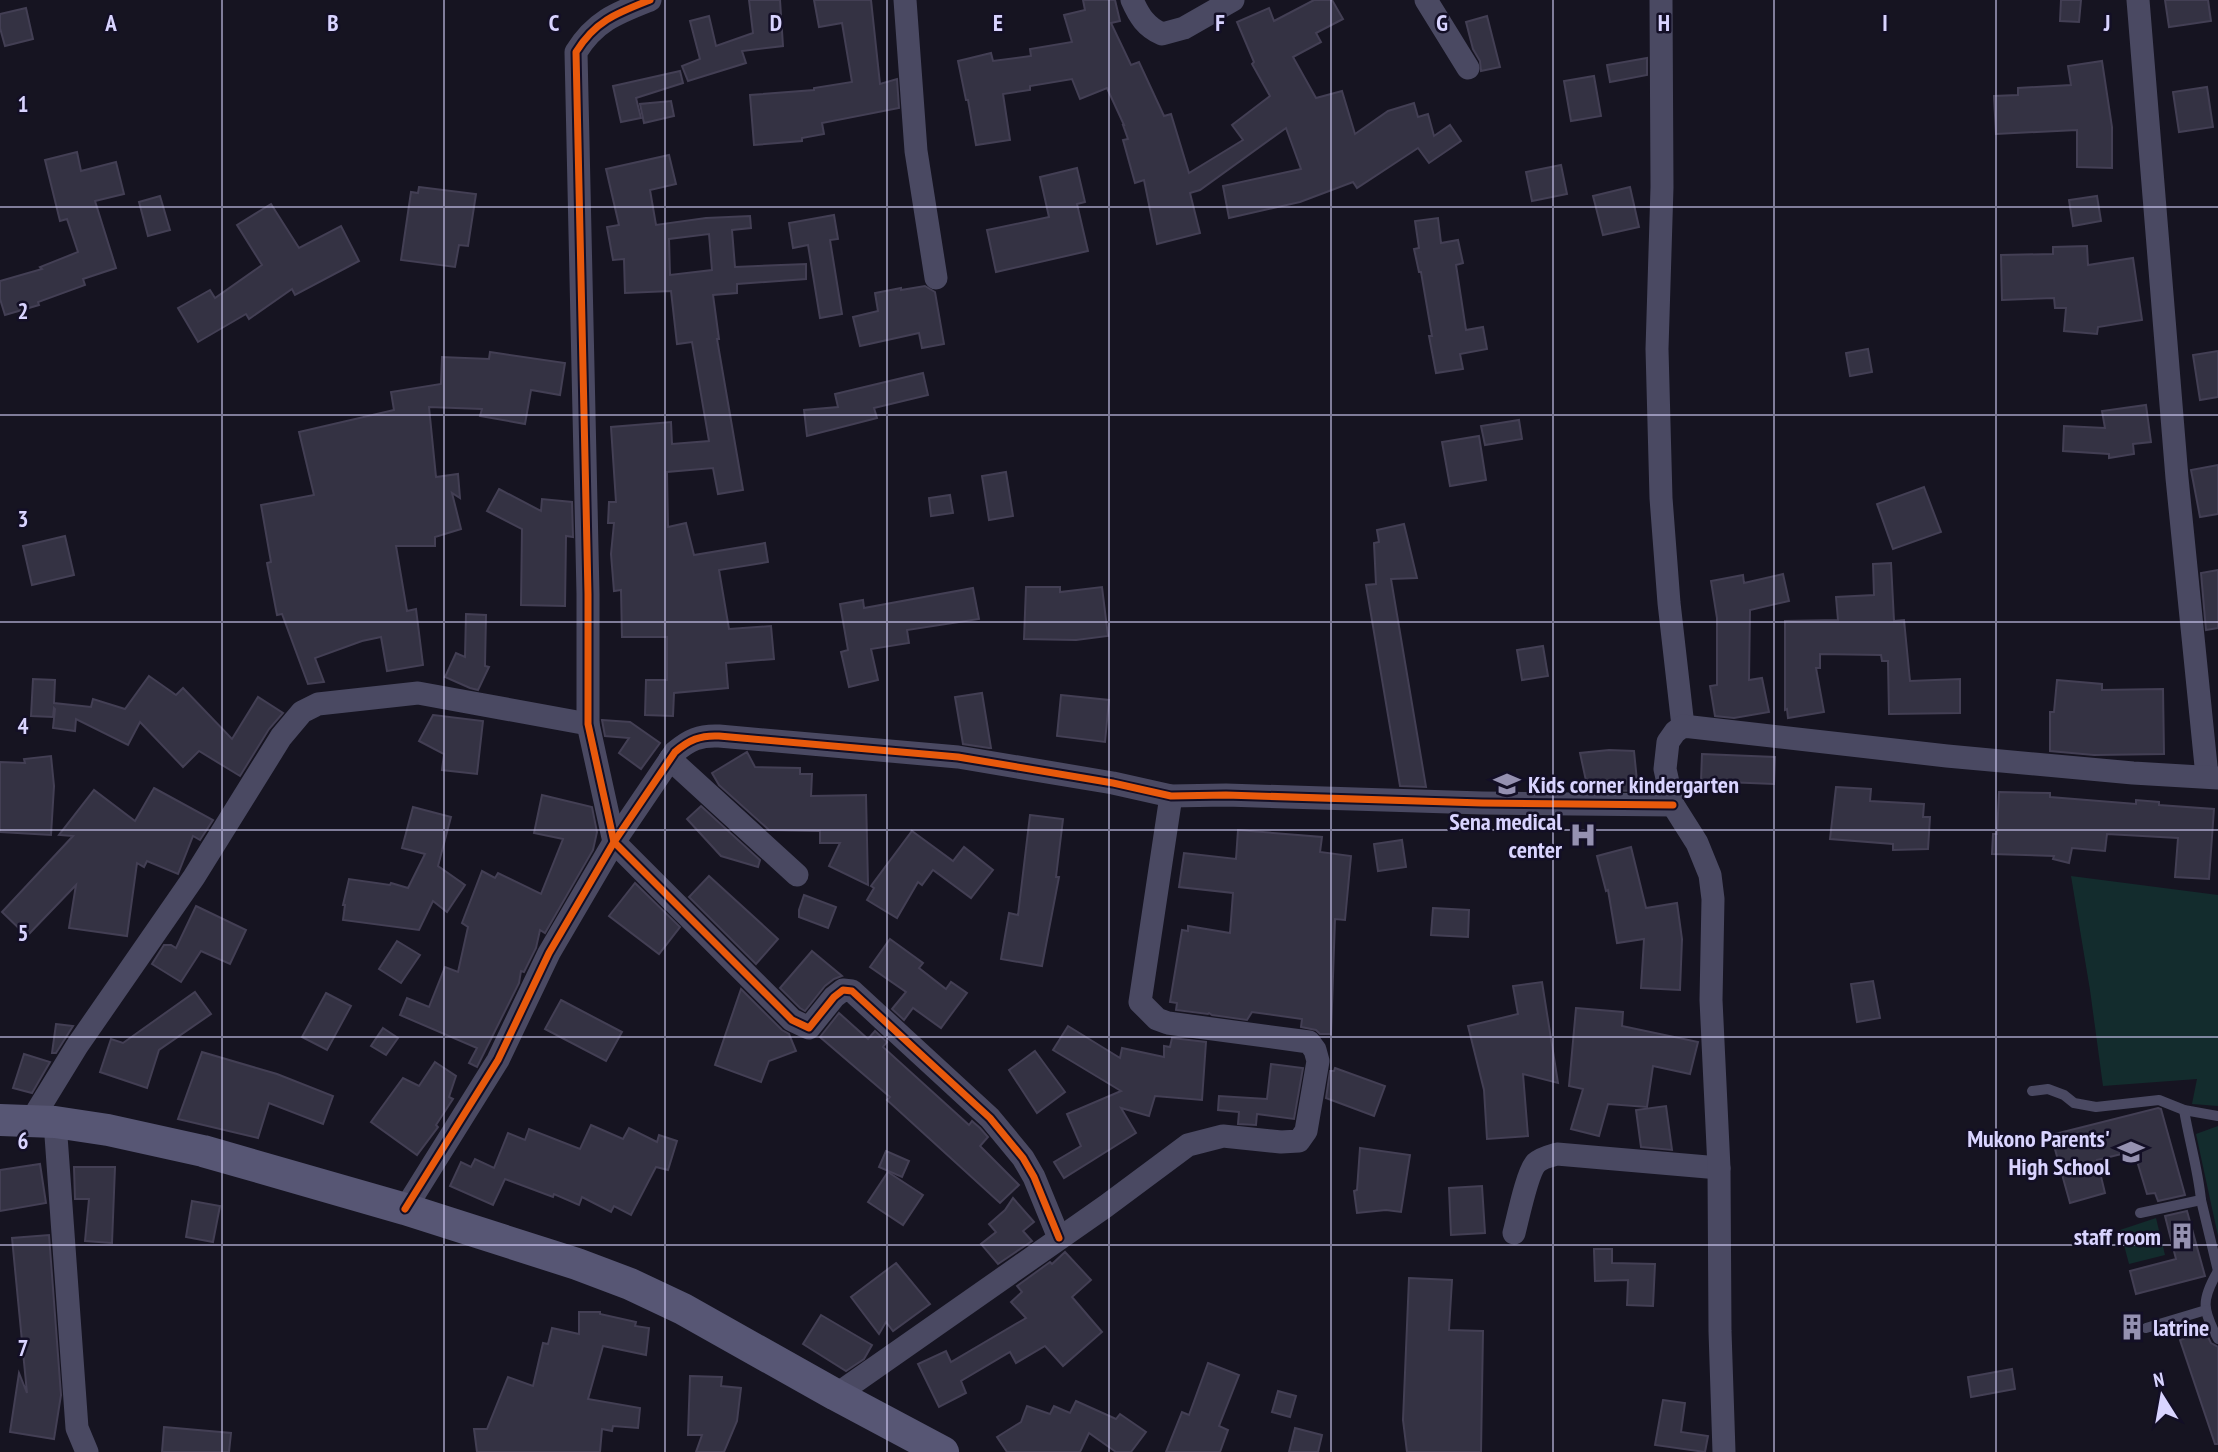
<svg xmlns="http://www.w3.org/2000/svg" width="2218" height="1452" font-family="'PT Sans Narrow',sans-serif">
	<rect width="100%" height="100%" fill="#161421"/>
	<!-- green -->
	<g fill="#132c2d">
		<path d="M2071,876L2218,895V1106L2192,1104L2197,1079L2103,1086L2090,990Z"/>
		<path d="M2218,1126V1236L2196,1134Z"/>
		<path d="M2156,1218L2165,1255L2129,1264L2120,1230Z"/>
	</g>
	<!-- building -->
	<g fill="#343243" stroke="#433f54" stroke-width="2" fill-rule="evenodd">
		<path d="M749,0H780L783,46L742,51L746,63L688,81L682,66L700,59L690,21L709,16L716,46L753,33Z"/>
		<path d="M814,0H871L880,84L897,79L899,108L822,123L824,134L802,138V141L754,145L750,95L814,90V88L852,82L842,23L819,27Z"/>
		<path d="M1083,0H1115L1120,21L1111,23L1131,65L1139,62L1164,116L1171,114L1189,173L1243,140L1232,125L1270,96L1252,64L1254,62L1237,22L1269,8L1274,21L1314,0H1332L1343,19L1316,33L1321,42L1293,57L1316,98L1342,91L1355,134L1388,111L1414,103L1418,117L1428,114L1434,136L1450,125L1461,141L1429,163L1418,148L1357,188L1353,182L1300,202L1229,218L1223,186L1301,169L1286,128L1200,190L1190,193L1200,233L1157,244L1144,180L1135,183L1123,140L1128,139L1123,125H1124L1107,88L1080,99L1072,79L1030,86V90L1003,94L1010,140L976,145L968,100H966L958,61L991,53L993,61L1031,56L1030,49L1072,42L1064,15L1085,10Z"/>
		<path d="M2061,0H2081L2079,22L2060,21Z"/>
		<path d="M2165,0H2208L2211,21L2169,27Z"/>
		<path d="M26,8L33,39L5,46L0,28V14Z"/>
		<path d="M1487,16L1500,67L1481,71L1480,61L1473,49L1466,22Z"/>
		<path d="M1647,58V75L1610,82L1607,65Z"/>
		<path d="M2102,61L2112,127V168L2077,167V130L1996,134L1994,96L2018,95V88L2071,85L2068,66Z"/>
		<path d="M680,71L683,83L636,98L641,118L621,122L613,86Z"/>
		<path d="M1594,76L1601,116L1571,121L1564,81Z"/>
		<path d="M2207,87L2213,127L2179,132L2173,92Z"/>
		<path d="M671,101L674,116L644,123L640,104Z"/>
		<path d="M77,152L81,171L116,162L124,194L95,201L116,268L83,279L85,285L38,302L39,305L5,315L0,299V281L42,269L40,267L78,252L67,219L60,221L45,160Z"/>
		<path d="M669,155L676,184L650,190L656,225L706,218L750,216L751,228L732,230L735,267L806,264V279L737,284V293L713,295L719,339H717L743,490L718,494L713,468L667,472L668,527L686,523L694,555L765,543L768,562L719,570L729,629L771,626L774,659L726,663L728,688L674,693L673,716L645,715L646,680H667V637H622L621,590L614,591L611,554L614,523H608L609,502H616L611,427L671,422L672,444L709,441L692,342L677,344L671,291L625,293L624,259L613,260L607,227L619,225L606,169ZM709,234L712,270L670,275L669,239Z"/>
		<path d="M1561,165L1567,194L1532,201L1526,172Z"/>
		<path d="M1077,168L1085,202L1077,204L1088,251L996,272L987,230L1049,217L1040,177Z"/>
		<path d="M419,187L476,194L468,246L459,245L455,267L401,260L411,192L418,193Z"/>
		<path d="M1630,187L1639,227L1603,235L1593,196Z"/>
		<path d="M160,196L170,230L148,236L139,202Z"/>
		<path d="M2097,196L2101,221L2073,226L2069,200Z"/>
		<path d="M271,204L299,248L341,226L359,261L295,295L292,289L249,319L246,314L198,342L178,308L210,290L215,298L262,265L237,225Z"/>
		<path d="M834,215L838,239L830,240L842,314L820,318L808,245L793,248L789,223Z"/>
		<path d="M1438,218L1441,243L1458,240L1463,263L1456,265L1466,330L1483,327L1487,349L1460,354L1463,369L1436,373L1429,336H1432L1421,272H1419L1414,249L1419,248L1415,221Z"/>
		<path d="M2087,246L2088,265L2133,258L2142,320L2098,327L2097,334L2064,331L2066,308H2055L2054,298L2002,300L2001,255L2053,254V247Z"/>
		<path d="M925,286L935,292L944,344L922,348L919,333L860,346L853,317L878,311L875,293L901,288V290Z"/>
		<path d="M1868,349L1872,372L1850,376L1846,353Z"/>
		<path d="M2218,351V397L2200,400L2193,355Z"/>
		<path d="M490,352L565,363L560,395L531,390L525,424L480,416L482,409L429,407L436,477L458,474L460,498L452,493L461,529L435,537V546H396L407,611L416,609L423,665L387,671L381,637L362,641L315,658L324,682L308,684L282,614L277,615L267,563L271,562L261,505L314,495L299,432L394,410L391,392L441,384L442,357L489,359Z"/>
		<path d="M923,373L928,395L874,408L877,418L807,436L804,410L838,407L835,394Z"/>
		<path d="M2146,405L2151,442L2133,444L2134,454L2109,458V454L2063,451L2064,426L2105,428L2102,411Z"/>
		<path d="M1519,420L1522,439L1485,445L1481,426Z"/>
		<path d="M1479,436L1486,480L1450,486L1442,442Z"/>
		<path d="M2218,465V514L2200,517L2191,470Z"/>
		<path d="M1006,472L1013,516L989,520L982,476Z"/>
		<path d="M1924,487L1941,532L1893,549L1877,504Z"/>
		<path d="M499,489L541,511L542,499L572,502L573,537L566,536L565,606L521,605L522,529L487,511Z"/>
		<path d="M950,495L953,513L931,516L929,498Z"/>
		<path d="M1404,524L1417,578L1391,579L1426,787L1400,786L1366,585L1376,584L1374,543L1379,542L1377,530Z"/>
		<path d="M65,536L74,575L32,585L23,546Z"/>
		<path d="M1891,563L1894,621L1904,620L1910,681L1960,679V713L1889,714L1888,661H1882L1881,655L1820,654V668H1816L1824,712L1788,718L1787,709L1785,710V621L1838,620L1836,597L1874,595L1873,564Z"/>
		<path d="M2218,570V628L2206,630L2201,573Z"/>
		<path d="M1783,574L1789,601L1750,610L1749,680L1762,678L1769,712L1734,718L1715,716L1710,686L1717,685V618L1711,581L1743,575L1744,583Z"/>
		<path d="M1026,587H1060V592L1102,587L1108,636L1076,640L1024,639Z"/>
		<path d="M973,588L979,619L907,630L909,643L871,649L878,680L849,687L841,652L848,650L840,604L863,600L864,608Z"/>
		<path d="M466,614L486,615L485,666L489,667L478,690L470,688L445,677L456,653L465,657Z"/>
		<path d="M1543,646L1548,676L1522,680L1517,650Z"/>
		<path d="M149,676L176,695L183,688L232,739L258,697L283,713L269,729L240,776L199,751L183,767L140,722L128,745L76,719L75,731L53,728L55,709L54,708L53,717L31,716L33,679L55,680L54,703L91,707L93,699L125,709Z"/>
		<path d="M2057,680L2102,684V690L2163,689L2164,754L2094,755L2050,751V712H2054Z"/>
		<path d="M982,693L991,748H989L963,744L955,697Z"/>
		<path d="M1061,695L1109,700L1105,742L1057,736Z"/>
		<path d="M433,715L483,721L477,774L442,770L444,754L419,741Z"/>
		<path d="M602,720L630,722L660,743L641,769L619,753L629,738L605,736Z"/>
		<path d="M1609,750L1634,751L1638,791L1588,790L1580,753Z"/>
		<path d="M747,752L755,767L800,768V774H812L811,796L866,795L868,885L829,866L840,843H820V831L769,830L719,785L712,773Z"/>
		<path d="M1702,754L1775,757L1774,784L1701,781Z"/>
		<path d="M51,756L54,786L51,835L0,832V762L25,763L24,759Z"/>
		<path d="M1836,787L1871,789L1870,801L1924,804L1923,817H1930L1928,849L1893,850V844L1830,839Z"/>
		<path d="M154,788L213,820L200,840L193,836L178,874L147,861L144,867L137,863L127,936L69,928L76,885L27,936L2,912L73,836L59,835L94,790L135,821Z"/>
		<path d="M1999,792L2050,793V797L2136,804V800L2159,802V805L2214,809L2209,879L2175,877L2178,838L2107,834L2105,851L2072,848L2069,863L2053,859L2054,856L1992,854L1993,834H1997Z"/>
		<path d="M542,795L592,807L597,832L593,850L545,933L540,930L536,948L524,972L521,971L519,983L477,1067L469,1063L477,1048L400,1015L407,998L429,1007L445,967L458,972L468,927L462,923L482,871L495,878L498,873L541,894L563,839L534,833Z"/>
		<path d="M701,806L760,860L758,867L721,856L687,819Z"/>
		<path d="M413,807L451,817L438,866L465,885L447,912L433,901L419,930L343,920L345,905H343L349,879L390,885L391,883L408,888L425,854L402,848Z"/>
		<path d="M1030,815L1063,819L1056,877H1059L1042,966L1001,959L1009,913L1018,915Z"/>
		<path d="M1238,830L1322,837L1320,852L1351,856L1345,920L1335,919L1331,1034H1320L1316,1030L1301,1027L1302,1019L1252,1012L1247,1020L1212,1015L1209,1013L1208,1014L1176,1010L1177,1003L1170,1002L1182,930L1188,931V926L1230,933L1233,893L1179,887L1184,853L1236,859Z"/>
		<path d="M912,831L953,861L964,847L993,870L971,898L933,870L922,885L918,882L897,918L867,900L874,888L871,886Z"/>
		<path d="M1402,840L1406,867L1378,871L1374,844Z"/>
		<path d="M1631,847L1646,908L1677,903L1682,939L1680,990L1641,988L1644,939L1617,943L1608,890L1606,891L1597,856Z"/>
		<path d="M709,876L778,939L756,964L689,897Z"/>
		<path d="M635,883L680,927L659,954L609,916Z"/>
		<path d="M804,895L836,907L828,928L799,917V910Z"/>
		<path d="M196,906L246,930L230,964L201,951L181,982L152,964L164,945H171L176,948Z"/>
		<path d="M1433,908L1469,910L1468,937L1431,935Z"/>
		<path d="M890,939L923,963L919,968L946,989L951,982L967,993L941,1028L913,1008L904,1020L892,1009L906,992L870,967Z"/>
		<path d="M397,941L420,955L401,983L379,969Z"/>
		<path d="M812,951L842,976L834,979L825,986L805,1011L800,1008L780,988Z"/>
		<path d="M1873,981L1880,1018L1857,1022L1851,984Z"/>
		<path d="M1542,982L1558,1083L1523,1074L1528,1136L1487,1139L1484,1090L1468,1026L1518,1014L1513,986Z"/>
		<path d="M741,989L782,1030L789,1034L796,1051L769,1061L761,1082L715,1065Z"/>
		<path d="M195,992L211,1014L159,1050L147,1088L100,1072L111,1039L123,1043Z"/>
		<path d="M326,993L351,1006L327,1050L302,1037Z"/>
		<path d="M561,1000L622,1032L606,1061L545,1029Z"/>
		<path d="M1576,1008L1623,1012L1622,1026L1698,1042L1690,1074L1653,1066L1647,1107L1608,1104L1599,1136L1571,1129L1583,1089L1569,1086Z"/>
		<path d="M839,1013L868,1039L875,1031L887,1042L883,1047L969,1125L972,1121L980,1128L988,1137L980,1146L1019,1185L1000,1203L887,1100L890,1097L820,1037Z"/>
		<path d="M56,1024L73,1026L56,1053H52Z"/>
		<path d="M1068,1026L1120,1058L1122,1048L1164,1057V1046L1170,1047L1172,1038L1206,1042L1202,1100L1155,1096L1149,1116L1121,1108L1136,1133L1064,1178L1054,1162L1081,1146L1067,1114L1121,1091L1053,1050Z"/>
		<path d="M383,1028L398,1038L386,1055L371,1046Z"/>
		<path d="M1035,1051L1065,1092L1037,1113L1009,1070Z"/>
		<path d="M202,1052L277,1074L333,1096L323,1124L269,1103L258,1138L178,1119Z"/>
		<path d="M24,1054L50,1062L32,1093L13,1088Z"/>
		<path d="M435,1062L456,1076L449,1097L453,1099L436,1125L438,1127L417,1155L371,1122L403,1078L419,1086Z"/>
		<path d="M1271,1064L1303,1068L1294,1119L1257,1114L1256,1125L1238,1124L1239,1112L1218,1110L1219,1096L1267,1099Z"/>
		<path d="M1335,1068L1385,1086L1374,1116L1326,1098L1330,1071H1334Z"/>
		<path d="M1666,1106L1672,1150L1641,1147L1636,1110Z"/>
		<path d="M2158,1108L2161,1109L2185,1195L2158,1201L2155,1193L2147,1194L2134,1151L2097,1160L2105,1193L2070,1203L2051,1135Z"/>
		<path d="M591,1125L623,1139L629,1128L657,1142L659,1135L677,1141L668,1170L656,1167L631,1215L614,1206L611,1212L582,1197L579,1205L554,1194L553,1197L505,1179L493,1205L450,1186L461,1162L471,1167L475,1159L494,1168L508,1133L525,1140L529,1129L580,1149Z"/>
		<path d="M1360,1148L1410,1155L1401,1212L1386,1210L1357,1213L1354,1191L1357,1190Z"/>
		<path d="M886,1151L909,1161L902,1177L879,1167Z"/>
		<path d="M40,1164L46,1203L0,1211V1170Z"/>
		<path d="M74,1167H115L112,1243L85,1241L89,1199H75Z"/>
		<path d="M888,1172L923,1195L903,1225L868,1202Z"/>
		<path d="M1482,1186L1485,1233L1451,1235L1449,1188Z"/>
		<path d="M1013,1198L1034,1222L1023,1231L1032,1241L998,1264L981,1244L996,1232L989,1224L1005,1210Z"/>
		<path d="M192,1201L220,1206L213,1242L186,1237Z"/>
		<path d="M2187,1211L2205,1276L2136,1294L2130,1271L2176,1259L2165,1216Z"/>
		<path d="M49,1235L61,1395L54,1439L10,1432L19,1373L27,1393L12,1238Z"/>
		<path d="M1594,1249H1612V1263L1655,1264L1653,1306L1627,1305L1628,1280L1595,1281Z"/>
		<path d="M1065,1252L1091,1280L1072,1297L1102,1332L1063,1366L1045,1346L1016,1363L1010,1352L961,1381L966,1393L939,1407L918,1364L946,1351L951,1362L1026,1318L1011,1302L1022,1292L1017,1286L1050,1262L1052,1264Z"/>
		<path d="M896,1263L930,1304L893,1331L886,1322L879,1334L851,1297Z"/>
		<path d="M1409,1278L1452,1280L1449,1330L1483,1331L1481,1452H1407L1403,1420Z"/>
		<path d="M579,1312H600V1314L636,1322L635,1326L649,1328L646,1355L603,1346L588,1399L640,1408L638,1428L613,1426L612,1431L602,1429L600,1452H477L474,1429H487L508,1377L533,1386L543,1343L548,1344L552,1328L579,1334Z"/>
		<path d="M821,1315L872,1345L864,1359L846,1371L803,1344Z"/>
		<path d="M2205,1331L2211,1343L2218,1347V1444H2215L2180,1340Z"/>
		<path d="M1208,1363L1239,1375L1219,1426L1228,1430L1220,1452H1166L1182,1412L1189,1415Z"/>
		<path d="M2012,1369L2015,1389L1971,1397L1968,1377Z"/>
		<path d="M690,1376L722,1377L721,1386L741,1388L737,1421L724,1452H696L702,1435H688Z"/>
		<path d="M1278,1391L1296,1396L1290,1417L1272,1412Z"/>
		<path d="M1663,1400L1685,1403L1681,1432L1708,1436L1705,1452L1655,1445Z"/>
		<path d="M1076,1401L1116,1419L1120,1414L1146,1432L1131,1452H1116L1089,1433L1080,1452H1007L997,1437L1021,1422L1027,1406L1050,1414L1054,1406L1070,1413Z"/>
		<path d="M164,1427L231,1433L229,1452H162Z"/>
		<path d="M1295,1428L1322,1435L1318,1452H1289Z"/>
	</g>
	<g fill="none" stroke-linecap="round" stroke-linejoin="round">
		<!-- lane -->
		<g stroke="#4a4962" stroke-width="10">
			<path d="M2032,1091L2048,1089L2064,1095L2074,1103L2096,1107L2159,1100L2184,1110L2218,1116"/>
			<path d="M2201,1200L2218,1271"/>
			<path d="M2140,1213L2201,1200C2198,1169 2189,1140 2184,1110"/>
			<path d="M2218,1271C2201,1300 2202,1309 2218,1339"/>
			<path d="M2146,1328L2206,1310"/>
		</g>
		<!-- street -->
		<g stroke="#4a4962" stroke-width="23">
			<path d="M650,0C617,13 595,21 576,52L588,594V724L614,842L792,1020L809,1028L834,997L843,990L852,991L990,1118L1023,1158L1034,1177L1059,1238"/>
			<path d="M905,0L916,151L936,278"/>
			<path d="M1132,0C1139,16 1146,27 1162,34L1184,28L1233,0"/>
			<path d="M1426,0L1468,68"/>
			<path d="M1661,0L1662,187L1657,349L1661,498L1669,603L1683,726"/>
			<path d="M2138,0L2177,478L2207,776"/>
			<path d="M670,759L797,875"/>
			<path d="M31,1121L77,1046L194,877L281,737L302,712L318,704L418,693L588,724"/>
			<path d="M55,1122L77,1428L87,1452"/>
			<path d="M405,1209L498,1060L549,953L614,842L675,752C689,740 700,735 719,736L958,757L1113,783L1171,796L1226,795L1482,803L1673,805"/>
			<path d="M1514,1233C1518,1218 1527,1173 1536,1163C1541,1158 1550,1156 1557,1154L1719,1168"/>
			<path d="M836,1395L1106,1206L1188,1145L1223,1136L1281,1142L1299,1141L1306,1131L1318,1061L1315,1050L1309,1042L1168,1023L1157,1019L1140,1002L1171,796"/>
			<path d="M1724,1452L1720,1331L1719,1168L1711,1000L1713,899L1710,875L1697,843L1673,805L1665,769L1668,742L1675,732L1683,726L1947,756L2133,773L2218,778"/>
		</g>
		<!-- secondary -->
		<path stroke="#575674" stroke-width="32" d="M0,1120L55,1122L108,1130L203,1151L405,1209L577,1264L630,1284L683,1309L836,1395L943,1452"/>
		<!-- cycleway casing -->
		<g stroke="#130f26" stroke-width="11">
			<g id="cycleway">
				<path d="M650,0C617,13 595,21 576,52L588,594V724L614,842L792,1020L809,1028L834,997L843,990L852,991L990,1118L1023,1158L1034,1177L1059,1238"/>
				<path d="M405,1209L498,1060L549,953L614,842L675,752C689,740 700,735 719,736L958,757L1113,783L1171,796L1226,795L1482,803L1673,805"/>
			</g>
		</g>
		<!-- cycleway -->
		<use href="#cycleway" stroke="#e8590c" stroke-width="7"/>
	</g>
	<!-- grid -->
	<path fill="none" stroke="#d9d4ff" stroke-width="2" stroke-opacity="0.55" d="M222,0V1452M444,0V1452M665,0V1452M887,0V1452M1109,0V1452M1331,0V1452M1553,0V1452M1774,0V1452M1996,0V1452M0,207H2218M0,415H2218M0,622H2218M0,830H2218M0,1037H2218M0,1245H2218"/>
	<!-- icons -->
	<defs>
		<g id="school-bare" transform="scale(2.1)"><path d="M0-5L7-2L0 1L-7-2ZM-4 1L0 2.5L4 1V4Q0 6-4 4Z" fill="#9591b1" stroke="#130f26" stroke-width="2.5" paint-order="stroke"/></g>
		<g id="hospital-bare" transform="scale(2.1)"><path d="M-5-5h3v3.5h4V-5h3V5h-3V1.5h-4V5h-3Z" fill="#9591b1" stroke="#130f26" stroke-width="2.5" paint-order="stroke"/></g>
		<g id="building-bare" transform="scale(2.1)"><path d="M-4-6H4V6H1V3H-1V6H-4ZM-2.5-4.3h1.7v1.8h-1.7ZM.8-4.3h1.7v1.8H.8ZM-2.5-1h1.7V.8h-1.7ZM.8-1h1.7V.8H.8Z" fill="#9591b1" stroke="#130f26" stroke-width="2.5" paint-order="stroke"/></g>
	</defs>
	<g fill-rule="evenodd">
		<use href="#school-bare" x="1507" y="784"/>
		<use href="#hospital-bare" x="1583" y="835"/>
		<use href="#school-bare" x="2131" y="1152"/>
		<use href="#building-bare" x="2182" y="1236"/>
		<use href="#building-bare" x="2132" y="1327"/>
	</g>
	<g text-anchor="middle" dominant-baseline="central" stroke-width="5" stroke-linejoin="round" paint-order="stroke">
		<!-- poi labels -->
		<g font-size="24" font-weight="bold" fill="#d9d4ff" stroke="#130f26" text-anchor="end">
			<text x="1528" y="784" text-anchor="start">Kids corner kindergarten</text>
			<text x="1562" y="821">Sena medical<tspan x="1562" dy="28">center</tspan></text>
			<text x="2110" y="1138">Mukono Parents'<tspan x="2110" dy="28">High School</tspan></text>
			<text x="2161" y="1236">staff room</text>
			<text x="2153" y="1327" text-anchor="start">latrine</text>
		</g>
	</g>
	<g font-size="23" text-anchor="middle" font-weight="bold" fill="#d9d4ff" stroke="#130f26" stroke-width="5" stroke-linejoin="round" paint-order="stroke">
		<text x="111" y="31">A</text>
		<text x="333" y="31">B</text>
		<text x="554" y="31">C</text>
		<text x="776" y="31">D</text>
		<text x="998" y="31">E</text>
		<text x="1220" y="31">F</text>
		<text x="1442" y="31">G</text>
		<text x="1664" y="31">H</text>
		<text x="1885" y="31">I</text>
		<text x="2107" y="31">J</text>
		<text x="23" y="112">1</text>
		<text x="23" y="319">2</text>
		<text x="23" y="527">3</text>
		<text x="23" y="734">4</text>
		<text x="23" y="941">5</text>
		<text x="23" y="1149">6</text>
		<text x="23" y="1356">7</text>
	</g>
	<!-- north arrow -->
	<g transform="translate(2162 1396) rotate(349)" stroke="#130f26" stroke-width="5" paint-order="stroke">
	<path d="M0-5L12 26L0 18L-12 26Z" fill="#d9d4ff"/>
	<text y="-10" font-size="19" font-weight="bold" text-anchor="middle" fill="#d9d4ff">N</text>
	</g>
</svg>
